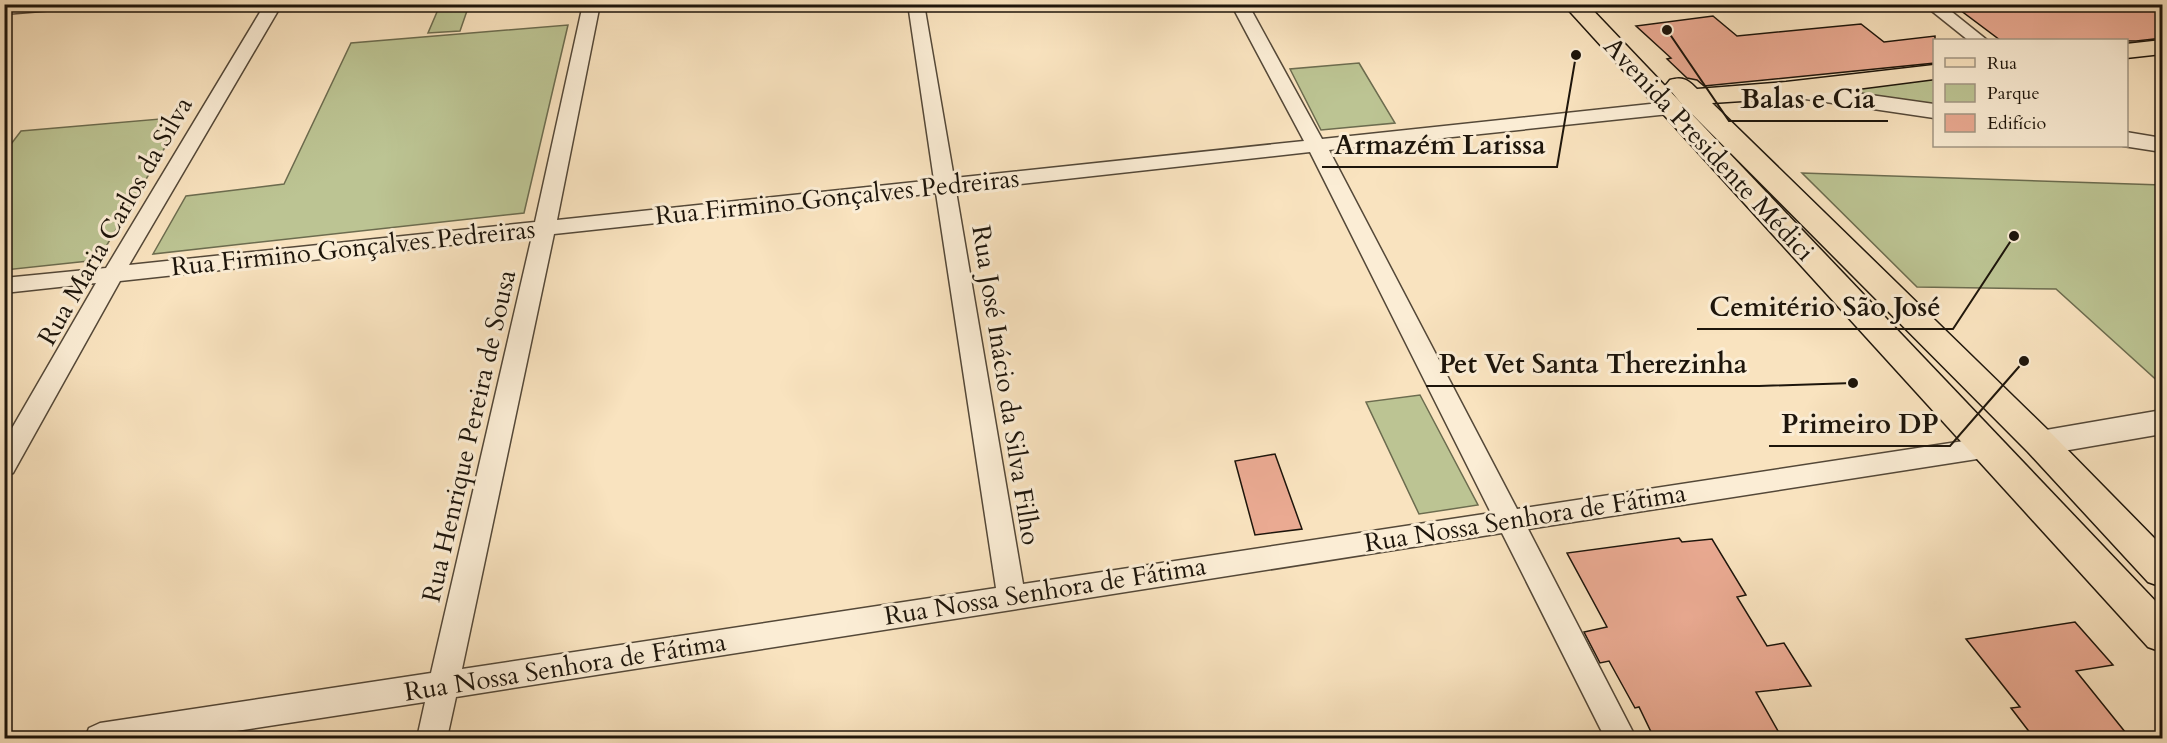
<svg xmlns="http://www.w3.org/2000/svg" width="2167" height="743" font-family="Cardo,serif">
	<rect width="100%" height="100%" fill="#f9e3bf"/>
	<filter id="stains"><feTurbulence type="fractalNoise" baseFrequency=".00333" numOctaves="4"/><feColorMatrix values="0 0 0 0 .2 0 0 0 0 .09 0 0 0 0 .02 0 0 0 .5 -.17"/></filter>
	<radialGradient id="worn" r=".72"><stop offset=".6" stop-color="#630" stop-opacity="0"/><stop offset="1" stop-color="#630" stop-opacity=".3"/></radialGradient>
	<!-- green -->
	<g fill="#bcc493" stroke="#6c6c4f" stroke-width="1.5">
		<path d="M440,5H469L460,31L428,33Z"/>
		<path d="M568,25L524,213L153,254L186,196L284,184L351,43Z"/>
		<path d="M1359,63L1395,123L1321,130L1290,69Z"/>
		<path d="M1934,79V106L1828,89Z"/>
		<path d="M183,117L98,260L5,270V152L21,131Z"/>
		<path d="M1802,173L2162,185V385L2056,289L1917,287Z"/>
		<path d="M1420,395L1478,505L1419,514L1366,402Z"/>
	</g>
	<!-- building -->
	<g fill="#eaaa92" stroke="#1d150b" stroke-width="1.5">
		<path d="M1952,4H2163V38L2136,41L2000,40Z"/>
		<path d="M1713,16L1737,36L1861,24L1884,42L1935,36V63L1704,86L1697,80L1687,78L1667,59L1671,58L1636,26Z"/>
		<path d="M1275,454L1302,529L1255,535L1235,461Z"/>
		<path d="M1679,538L1682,542L1712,539L1746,595L1737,597L1767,646L1784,643L1811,686L1756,692L1782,738H1654L1639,707L1635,708L1609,661L1600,663L1584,632L1607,627L1567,553Z"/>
		<path d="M2075,622L2113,665L2076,671L2130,738H2034L2011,708L2020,707L1966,639Z"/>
	</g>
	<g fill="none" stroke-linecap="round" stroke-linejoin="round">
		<!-- minor casing -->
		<g stroke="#544838" stroke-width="3">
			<g id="minor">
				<path d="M4,4H74L66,9L4,14Z"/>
				<path d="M265,4H282L129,265L535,222L583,4H600L557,220L934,180L908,4H924L954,178L1304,141L1231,4H1248L1322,139L1669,102L1676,104L1678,108L1676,112L1669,114L1329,150L1517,509L1990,437L1999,440L2003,447L1999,454L1990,457L1528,529L1636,738H1605L1502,533L456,697L447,738H417L425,702L190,738H85L89,728L100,723L431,673L532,236L120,281L13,473L4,476V442L96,283L4,293V278L106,268ZM1310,152L1491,513L1023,584L956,191ZM936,193L996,588L462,669L554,234Z"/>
				<path d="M1923,4H1942L1987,40H1968Z"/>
			</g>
		</g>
		<!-- tertiary casing -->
		<g stroke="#544838" stroke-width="3">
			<g id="tertiary">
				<path d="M1786,83L1934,104V118L1778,95L1774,90L1778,85Z"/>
				<path d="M2126,132L2162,138V152L2123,146H2126Z"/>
				<path d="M2162,410V434L2040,455L2029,452L2024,443L2029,434L2040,431Z"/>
			</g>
		</g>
		<!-- primary casing -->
		<g stroke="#1d150b" stroke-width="3">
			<g id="primary">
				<path d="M1563,4H1587L2162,608V652L2148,647Z"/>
				<path d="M2162,40V54L2126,58V44Z"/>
				<path d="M1934,65V79L1786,98L1712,103L2052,434L2162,546V587L2148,582L2028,452L1680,102L1666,85L1670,80C1683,76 1688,80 1697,89L1786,82Z"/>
			</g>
		</g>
		<!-- minor -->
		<use href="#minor" fill="#fbedd5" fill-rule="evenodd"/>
		<!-- tertiary -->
		<use href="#tertiary" fill="#fbedd5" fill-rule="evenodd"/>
		<!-- primary -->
		<use href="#primary" fill="#f9e3bf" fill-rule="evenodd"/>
	</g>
	<g text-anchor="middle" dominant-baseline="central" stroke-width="6" stroke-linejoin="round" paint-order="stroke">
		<!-- street labels -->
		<g font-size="26" fill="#1d150b" stroke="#fbedd5">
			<text transform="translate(1709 149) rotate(47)">Avenida Presidente Médici</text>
			<text transform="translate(837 197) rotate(-6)">Rua Firmino Gonçalves Pedreiras</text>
			<text transform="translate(115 221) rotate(-60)">Rua Maria Carlos da Silva</text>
			<text transform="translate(353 248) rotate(-6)">Rua Firmino Gonçalves Pedreiras</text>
			<text transform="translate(1006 385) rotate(81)">Rua José Inácio da Silva Filho</text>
			<text transform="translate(469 436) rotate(-77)">Rua Henrique Pereira de Sousa</text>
			<text transform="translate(1525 518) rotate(-9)">Rua Nossa Senhora de Fátima</text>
			<text transform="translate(1045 591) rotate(-9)">Rua Nossa Senhora de Fátima</text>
			<text transform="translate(565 667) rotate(-9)">Rua Nossa Senhora de Fátima</text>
		</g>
	</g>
	<!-- callouts -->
	<path fill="none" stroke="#1d150b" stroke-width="2" d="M1667 30L1729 121H1888M1576 55L1557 167H1322M2014 236L1953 329H1697M1853 383L1759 386H1426M2024 361L1950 446H1769"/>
	<g fill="#1d150b" stroke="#fbedd5" stroke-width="2">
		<circle cx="1667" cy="30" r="6"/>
		<circle cx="1576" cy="55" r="6"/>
		<circle cx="2014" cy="236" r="6"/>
		<circle cx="1853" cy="383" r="6"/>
		<circle cx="2024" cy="361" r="6"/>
	</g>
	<g font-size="27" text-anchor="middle" font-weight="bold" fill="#1d150b" stroke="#fbedd5" stroke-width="6" stroke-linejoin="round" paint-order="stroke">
		<text x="1808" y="108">Balas e Cia</text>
		<text x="1440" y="154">Armazém Larissa</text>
		<text x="1825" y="316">Cemitério São José</text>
		<text x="1593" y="373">Pet Vet Santa Therezinha</text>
		<text x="1860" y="433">Primeiro DP</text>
	</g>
	<!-- margin -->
	<rect width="2167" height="743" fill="none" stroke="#f9e3bf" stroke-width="24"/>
	<rect x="6" y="6" width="2155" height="731" fill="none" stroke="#1d150b" stroke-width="3"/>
	<rect x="12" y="12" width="2143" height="719" fill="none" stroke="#1d150b" stroke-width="1.5"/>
	<!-- legend -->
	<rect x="1933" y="39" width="195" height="108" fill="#fbedd5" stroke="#a29784" stroke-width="1.5"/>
	<rect x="1945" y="58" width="30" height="9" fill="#f9e3bf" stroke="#a29784" stroke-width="1.5"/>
	<text x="1987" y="69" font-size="18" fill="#1d150b">Rua</text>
	<rect x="1945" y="84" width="30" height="18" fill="#bcc493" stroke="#a29784" stroke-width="1.5"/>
	<text x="1987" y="99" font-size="18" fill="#1d150b">Parque</text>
	<rect x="1945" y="114" width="30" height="18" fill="#eaaa92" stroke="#a29784" stroke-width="1.5"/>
	<text x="1987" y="129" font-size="18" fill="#1d150b">Edifício</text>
	<rect width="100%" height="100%" filter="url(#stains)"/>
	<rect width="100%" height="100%" fill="url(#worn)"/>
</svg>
